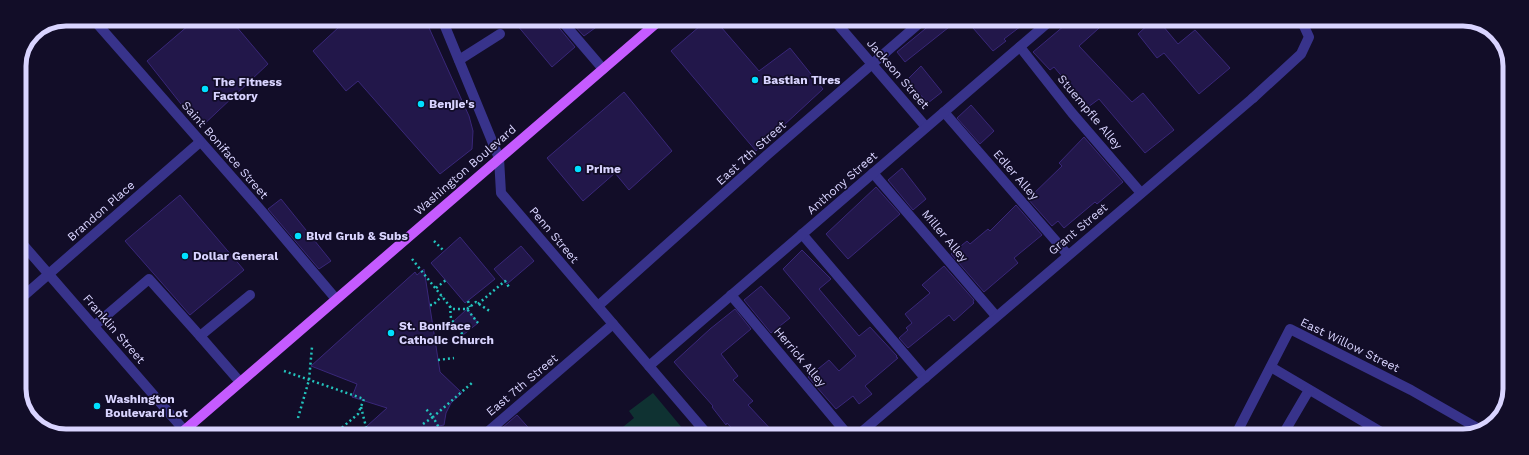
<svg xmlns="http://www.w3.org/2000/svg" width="1529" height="455" font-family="'Work Sans',sans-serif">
	<rect width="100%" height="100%" fill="#120d28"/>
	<!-- green -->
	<path fill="#0f3232" d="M653,393L688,435H613L634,418L629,411Z"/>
	<!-- building -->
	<g fill="#22174a" stroke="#392779">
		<path d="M196,19H230L268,64L200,128L147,61Z"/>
		<path d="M332,19H425L469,116L473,131L472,149L440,174L358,81L346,91L313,51L339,27Z"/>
		<path d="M512,19L555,20L556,24L575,47L552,67Z"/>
		<path d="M569,20H606L584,36Z"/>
		<path d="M707,20H715L759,71L790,48L823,89L756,151L671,51Z"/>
		<path d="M936,20H958L905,62L897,52Z"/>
		<path d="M966,20H1029L1004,39L1006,41L993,51Z"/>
		<path d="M1071,20H1108L1079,46L1132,102L1143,93L1174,130L1145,153L1099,99L1088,107L1054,67L1050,70L1033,52Z"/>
		<path d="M1153,20H1158L1178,44L1195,30L1230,68L1199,94L1164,53L1157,58L1138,34Z"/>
		<path d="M921,66L942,92L928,103L907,80Z"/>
		<path d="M624,92L672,151L629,190L615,173L583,201L547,158Z"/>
		<path d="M971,105L994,131L980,144L957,118Z"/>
		<path d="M1084,137L1123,182L1097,204L1095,202L1064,228L1058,221L1052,226L1028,199L1062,166L1059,163Z"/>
		<path d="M902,168L926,199L913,210L888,180Z"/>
		<path d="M876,187L900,214L848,259L826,234Z"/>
		<path d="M180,195L244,270L190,315L125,241Z"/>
		<path d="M281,199L331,261L319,269L268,209Z"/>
		<path d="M1016,205L1042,235L1014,258L1018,263L984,292L951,254L967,241L970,244L988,229L990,231Z"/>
		<path d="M460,237L495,279L465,303L431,263Z"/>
		<path d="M521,246L534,261L507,284L494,269Z"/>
		<path d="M802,250L831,279L819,289L859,336L870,327L897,356L896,357L898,358L865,386L872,394L859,404L853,396L836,409L808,377L829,360L839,371L856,356L783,269Z"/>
		<path d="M944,266L974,300L973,302L974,303L954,321L949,315L908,348L899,338L908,330L906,328L912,323L905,314L930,293L922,285Z"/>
		<path d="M424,269L440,372L462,393L451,403L446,413L444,425L427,428L433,435H357L387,408L352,397L357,384L311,366L415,272L417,275Z"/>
		<path d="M761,286L790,318L771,333L744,300Z"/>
		<path d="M467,309L478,323L463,335L453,322Z"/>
		<path d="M735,309L751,329L721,354L738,376L733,380L753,401L748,405L776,435H738L727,423L726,425L712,407L713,406L674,362L710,329Z"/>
		<path d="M517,415L535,435H494Z"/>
	</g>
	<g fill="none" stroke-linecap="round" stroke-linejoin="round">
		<!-- path -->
		<g stroke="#23c3bd" stroke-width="2.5" stroke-dasharray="2 3" stroke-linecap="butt">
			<path d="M434,241L444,251"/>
			<path d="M412,259L452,309H467L478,323"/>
			<path d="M436,288L446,280"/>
			<path d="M468,301L470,307"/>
			<path d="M478,304L505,281L509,287"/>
			<path d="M430,305H433L442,296"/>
			<path d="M450,306L451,319L463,335"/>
			<path d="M467,309L476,302L491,312"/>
			<path d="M438,360L454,358"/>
			<path d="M284,371L364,399L358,414L338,431L329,435"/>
			<path d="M361,407L368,435"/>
			<path d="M298,418L309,380L312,347"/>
			<path d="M423,424L433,417L426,409"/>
			<path d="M443,435L433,417L473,382"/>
		</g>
		<!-- service -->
		<g stroke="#38338b" stroke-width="10">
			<path d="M93,19L259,208L336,299"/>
			<path d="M561,20L603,69"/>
			<path d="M1020,47L1072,113L1141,193"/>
			<path d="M1253,98L1301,54L1309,37L1303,24L1300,20"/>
			<path d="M944,112L1068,255"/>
			<path d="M873,173L996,316"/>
			<path d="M802,234L925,378"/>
			<path d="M731,295L848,435"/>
			<path d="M19,300L200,142"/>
			<path d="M598,306L767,155L923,20"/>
			<path d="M94,326L149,279L200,336"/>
			<path d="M1271,367L1388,436"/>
			<path d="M240,382L200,336L250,295"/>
			<path d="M484,435L613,324"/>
			<path d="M1235,436L1290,329L1411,390L1481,430"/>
			<path d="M1282,436L1309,390"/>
		</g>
		<!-- minor -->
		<g stroke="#38338b" stroke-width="10">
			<path d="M290,19L293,23L297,19"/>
			<path d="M834,20L926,127"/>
			<path d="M459,60L500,34"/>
			<path d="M499,158L501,193L708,435"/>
			<path d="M19,240L184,430"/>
			<path d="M649,366L1051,20"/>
			<path d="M858,435L1253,98"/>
		</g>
		<!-- tertiary -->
		<path stroke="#38338b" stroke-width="10" d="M442,19L499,158"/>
		<!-- primary -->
		<path stroke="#c55bff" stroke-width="10" d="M179,435L660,20"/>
	</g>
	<!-- markers -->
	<g fill="#00e0ff" stroke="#120d28" stroke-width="1.5">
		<circle cx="755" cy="80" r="4"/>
		<circle cx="205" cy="89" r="4"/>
		<circle cx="421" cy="104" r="4"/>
		<circle cx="578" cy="169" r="4"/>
		<circle cx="298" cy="236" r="4"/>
		<circle cx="185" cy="256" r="4"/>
		<circle cx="391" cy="333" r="4"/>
		<circle cx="97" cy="406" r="4"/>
	</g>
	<g text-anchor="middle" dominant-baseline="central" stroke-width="3.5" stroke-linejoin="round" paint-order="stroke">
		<!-- street labels -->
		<g font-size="12" fill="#d9d4ff" stroke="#120d28">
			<text transform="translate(898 74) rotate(49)">Jackson Street</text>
			<text transform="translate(1090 112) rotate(50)">Stuempfle Alley</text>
			<text transform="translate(225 150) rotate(49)">Saint Boniface Street</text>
			<text transform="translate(751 153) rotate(-42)">East 7th Street</text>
			<text transform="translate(465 170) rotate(-41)">Washington Boulevard</text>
			<text transform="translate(1016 175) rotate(49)">Edler Alley</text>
			<text transform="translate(842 183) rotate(-41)">Anthony Street</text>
			<text transform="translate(101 211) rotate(-41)">Brandon Place</text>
			<text transform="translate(1078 229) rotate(-40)">Grant Street</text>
			<text transform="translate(554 235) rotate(50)">Penn Street</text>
			<text transform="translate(945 236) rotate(50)">Miller Alley</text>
			<text transform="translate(114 329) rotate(49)">Franklin Street</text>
			<text transform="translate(1350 345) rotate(26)">East Willow Street</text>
			<text transform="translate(800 357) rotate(50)">Herrick Alley</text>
			<text transform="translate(522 385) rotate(-40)">East 7th Street</text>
		</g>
		<!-- poi labels -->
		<g font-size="12" font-weight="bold" fill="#d9d4ff" stroke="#120d28" text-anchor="start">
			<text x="763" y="80">Bastian Tires</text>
			<text x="213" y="82">The Fitness<tspan x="213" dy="14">Factory</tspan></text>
			<text x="429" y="104">Benjie's</text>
			<text x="586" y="169">Prime</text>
			<text x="306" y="236">Blvd Grub &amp; Subs</text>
			<text x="193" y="256">Dollar General</text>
			<text x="399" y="326">St. Boniface<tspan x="399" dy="14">Catholic Church</tspan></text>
			<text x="105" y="399">Washington<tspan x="105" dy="14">Boulevard Lot</tspan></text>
		</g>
	</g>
	<!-- crop -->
	<path d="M0 0H1529V455H0ZM66 26H1463A40 40 0 0 1 1503 66V389A40 40 0 0 1 1463 429H66A40 40 0 0 1 26 389V66A40 40 0 0 1 66 26Z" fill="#120d28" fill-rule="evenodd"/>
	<path fill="none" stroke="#d9d4ff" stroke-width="5" d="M66 26H1463A40 40 0 0 1 1503 66V389A40 40 0 0 1 1463 429H66A40 40 0 0 1 26 389V66A40 40 0 0 1 66 26Z"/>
</svg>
